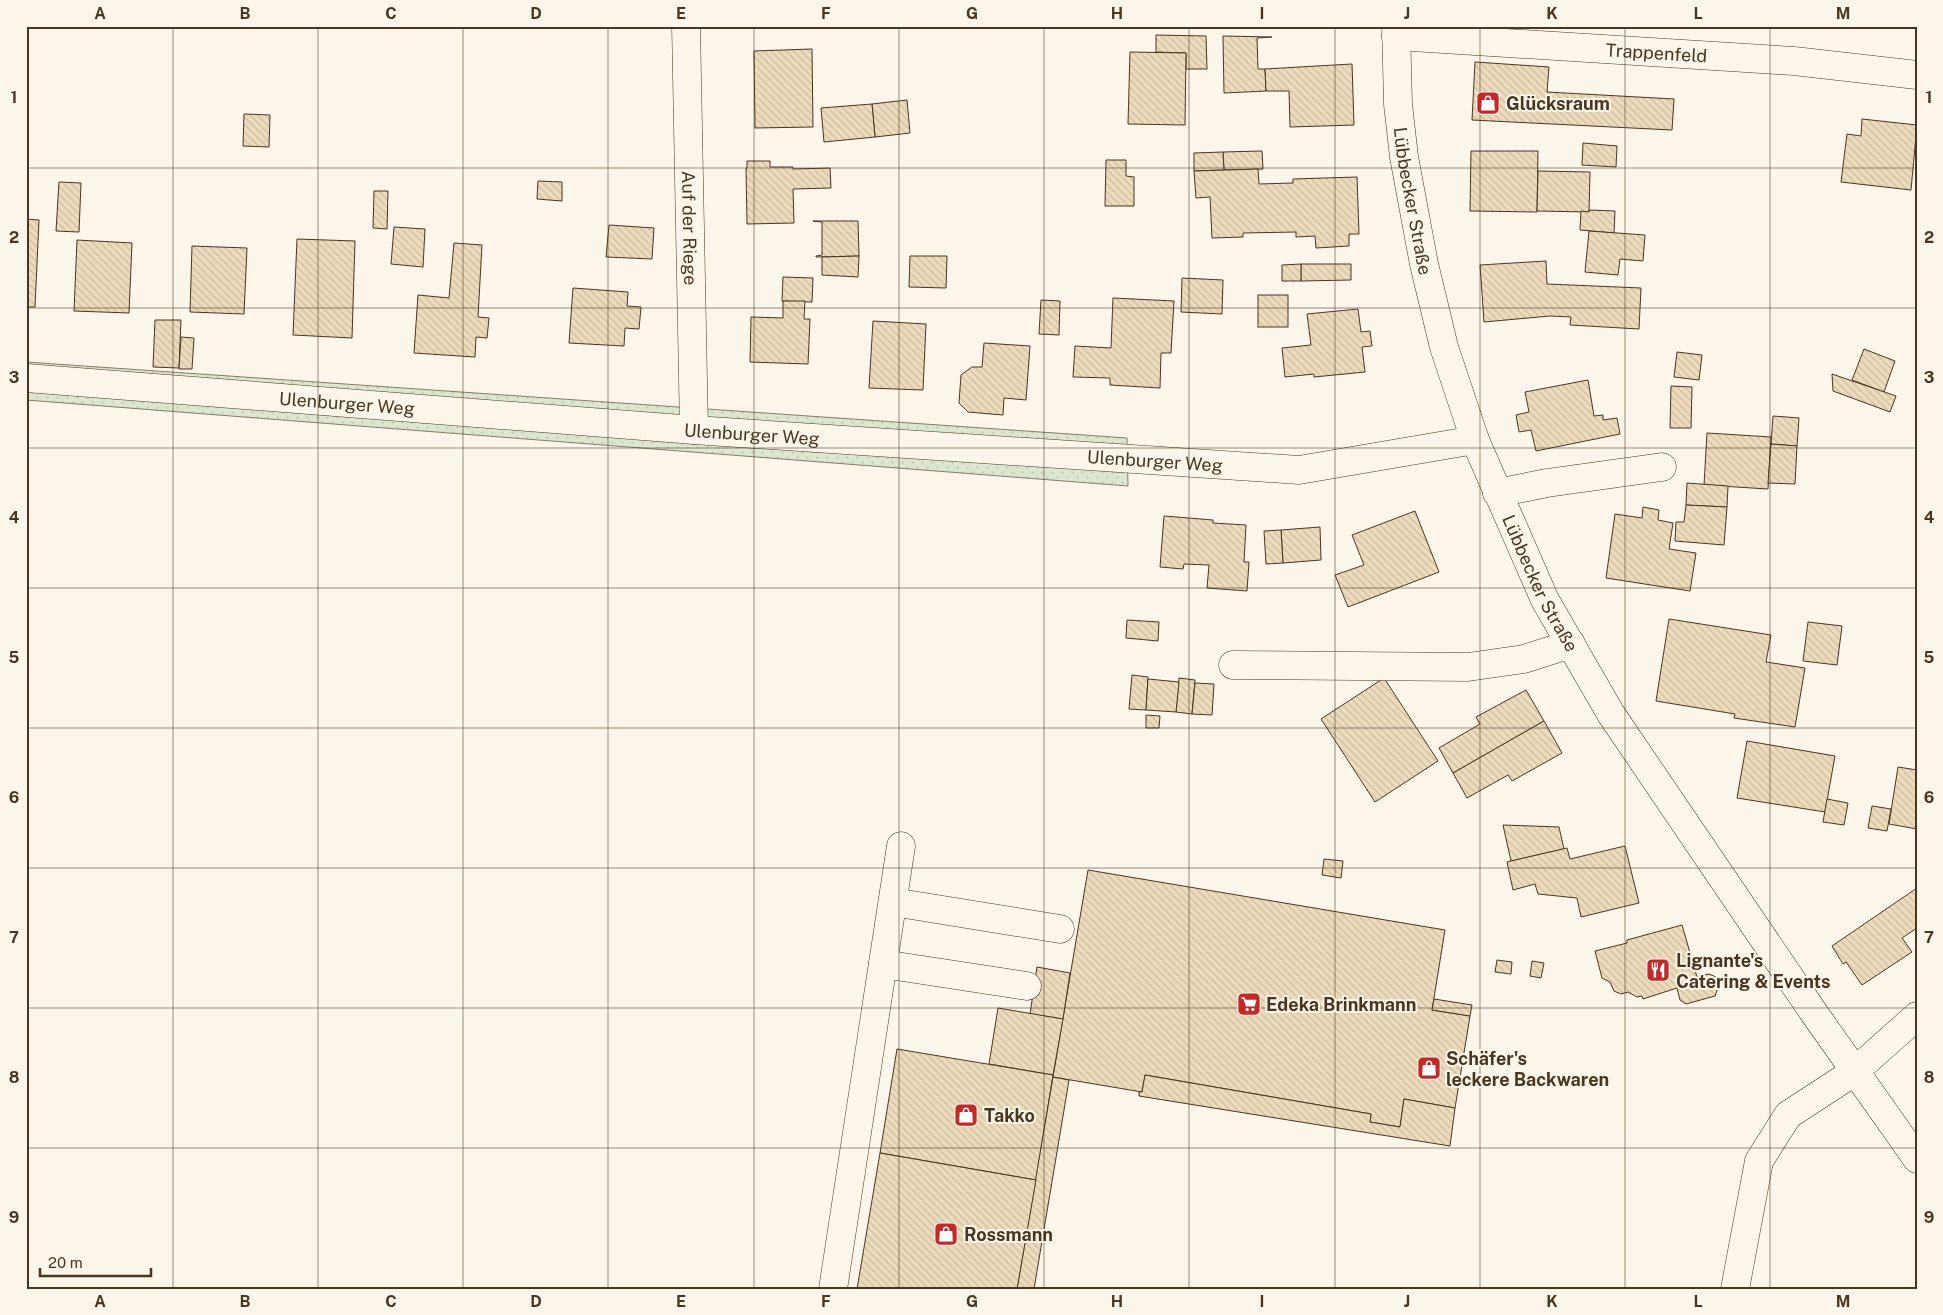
<svg xmlns="http://www.w3.org/2000/svg" width="1943" height="1315" font-family="'Public Sans',sans-serif">
	<defs>
		<pattern id="grass-dots" width="8" height="8" patternUnits="userSpaceOnUse" patternTransform="scale(1.25)"><rect width="8" height="8" fill="#dce7d0"/><path d="M2 2h.1M6 6h.1" fill="none" stroke="#bec7b2" stroke-width="1.8" stroke-linecap="round"/></pattern>
		<pattern id="building-back-hatch" width="6" height="6" patternUnits="userSpaceOnUse" patternTransform="scale(1.25)"><rect width="6" height="6" fill="#ecdcbc"/><path d="M-1 5l2 2M0 0l6 6M5-1l2 2" fill="none" stroke="#ccbda1"/></pattern>
	</defs>
	<rect width="100%" height="100%" fill="#fbf6e9"/>
	<!-- grass -->
	<path fill="url(#grass-dots)" stroke="#887966" d="M26,362L1127,438L1128,486L26,400Z"/>
	<!-- building -->
	<g fill="url(#building-back-hatch)" stroke="#4a3520">
		<path d="M1156,35L1206,36L1207,69H1186V53L1156,52Z"/>
		<path d="M1223,36L1272,37L1257,38L1258,69H1265L1266,91L1224,93Z"/>
		<path d="M812,49L813,127L755,128L754,51Z"/>
		<path d="M1130,52L1186,53L1185,125L1128,124Z"/>
		<path d="M1475,62L1549,67L1547,92L1674,99L1672,130L1472,120Z"/>
		<path d="M1352,64L1354,125L1290,127L1289,91H1266L1265,69Z"/>
		<path d="M907,100L910,133L875,137L872,104Z"/>
		<path d="M872,104L875,137L824,142L821,108Z"/>
		<path d="M244,114L270,115L269,147L243,146Z"/>
		<path d="M1862,119L1917,125L1911,190L1841,182L1847,134L1861,136Z"/>
		<path d="M1583,143L1617,146L1616,167L1582,165Z"/>
		<path d="M1262,151L1263,169L1224,170L1223,152Z"/>
		<path d="M1471,151H1538L1537,212L1470,211Z"/>
		<path d="M1223,152L1224,170L1194,171V153Z"/>
		<path d="M1106,160H1126V176L1134,177V206H1105Z"/>
		<path d="M747,161H770V167H793V169L830,168L831,188L793,189L794,223L747,224L746,168H747Z"/>
		<path d="M1258,169L1259,184L1293,183V179L1357,177L1359,234H1349V246L1316,248L1315,236L1296,237V232L1243,233V237L1212,238L1210,197L1196,198L1194,171Z"/>
		<path d="M1538,171L1590,172L1589,212L1537,211Z"/>
		<path d="M538,181L562,182V201L537,199Z"/>
		<path d="M59,182L81,183L79,232L56,231Z"/>
		<path d="M374,191H388L387,229L373,228Z"/>
		<path d="M1589,210L1615,211L1614,233L1580,230L1581,211L1589,212Z"/>
		<path d="M26,219L39,220L35,307H26Z"/>
		<path d="M813,221H858L859,256L816,257V256L822,255V222Z"/>
		<path d="M609,225L654,228L652,259L606,257Z"/>
		<path d="M394,227L425,229L423,267L391,264Z"/>
		<path d="M1589,231L1645,235L1643,261L1620,259L1618,275L1585,272Z"/>
		<path d="M297,239L355,241L352,338L293,335Z"/>
		<path d="M77,240L132,243L129,313L74,311Z"/>
		<path d="M454,243L482,245L478,317L489,318L487,338L476,337L475,357L414,353L418,295L449,298Z"/>
		<path d="M192,246L247,248L244,314L190,312Z"/>
		<path d="M859,256L858,277L822,275V257Z"/>
		<path d="M910,256H947L946,288L909,287Z"/>
		<path d="M1546,261L1547,284L1641,288L1639,329L1570,325L1571,317L1550,316L1484,322L1480,265Z"/>
		<path d="M1301,264H1351V280L1301,281Z"/>
		<path d="M1301,264V281H1282V265Z"/>
		<path d="M783,277L813,278L812,302L782,301Z"/>
		<path d="M1182,278L1223,280L1222,314L1181,312Z"/>
		<path d="M573,288L628,292L627,306L641,307L639,329L625,328L624,346L569,343Z"/>
		<rect x="1258" y="295" width="30" height="32"/>
		<path d="M1113,298L1174,301L1171,353H1161L1160,388L1110,385V378L1073,377L1075,346L1111,348Z"/>
		<path d="M1041,300L1060,301L1059,335L1039,334Z"/>
		<path d="M783,301H805L804,319H810L808,364L750,362L751,317L783,318Z"/>
		<path d="M1358,309L1361,332L1370,331L1372,346L1362,347L1365,372L1314,377V374L1285,377L1282,348L1311,345L1307,314Z"/>
		<path d="M155,320H181L179,368L153,367Z"/>
		<path d="M873,321L926,324L923,390L869,388Z"/>
		<path d="M181,337L194,338L192,369H179Z"/>
		<path d="M984,343L1030,346L1026,400L1004,398L1003,415L968,412L959,403L961,375L972,367H982Z"/>
		<path d="M1864,349L1895,361L1884,392L1852,380Z"/>
		<path d="M1677,352L1702,355L1699,380L1674,377Z"/>
		<path d="M1832,374L1896,396L1890,412L1833,391Z"/>
		<path d="M1588,380L1594,416L1603,415V420L1617,418L1620,434L1536,451L1531,430L1519,432L1516,415L1529,412L1525,392Z"/>
		<path d="M1671,386L1692,387L1691,428H1670Z"/>
		<path d="M1773,416L1799,418L1797,446L1771,444Z"/>
		<path d="M1707,433L1771,437L1768,489L1704,485Z"/>
		<path d="M1771,444L1797,446L1795,484L1768,483Z"/>
		<path d="M1687,483L1728,486L1727,507L1686,505Z"/>
		<path d="M1686,505L1727,507L1724,545L1675,541L1676,522H1684Z"/>
		<path d="M1643,507L1659,510L1658,520L1673,523L1669,549L1696,553L1690,591L1606,578L1615,514L1642,518Z"/>
		<path d="M1415,511L1439,572L1348,607L1335,575L1364,565L1352,535Z"/>
		<path d="M1164,516L1213,520V523L1246,525L1244,562H1249L1247,591L1207,588L1209,565L1184,564L1183,569L1160,567Z"/>
		<path d="M1320,527L1321,560L1283,563L1281,530Z"/>
		<path d="M1281,530L1283,563L1266,564L1264,531Z"/>
		<path d="M1669,619L1771,635L1766,662L1805,668L1795,727L1734,718L1735,714L1656,701Z"/>
		<path d="M1127,620L1159,622L1158,641L1126,638Z"/>
		<path d="M1808,622L1842,626L1837,665L1803,661Z"/>
		<path d="M1132,675L1148,677L1146,710L1129,709Z"/>
		<path d="M1179,678L1195,680L1192,714L1176,712Z"/>
		<path d="M1384,678L1438,761L1375,802L1321,719Z"/>
		<path d="M1148,679L1179,682L1176,712L1146,710Z"/>
		<path d="M1195,683L1214,684L1212,715L1192,714Z"/>
		<path d="M1526,690L1544,721L1453,773L1439,748L1480,724L1476,717Z"/>
		<path d="M1146,715L1160,716L1159,728H1146Z"/>
		<path d="M1544,721L1562,753L1512,781L1508,775L1467,798L1453,773Z"/>
		<path d="M1747,741L1835,756L1825,812L1737,798Z"/>
		<path d="M1898,767L1917,770V829L1889,824Z"/>
		<path d="M1827,799L1848,803L1844,825L1823,822Z"/>
		<path d="M1872,806L1891,809L1887,831L1868,828Z"/>
		<path d="M1503,825L1559,827L1564,849L1511,861Z"/>
		<path d="M1625,846L1639,903L1581,917L1577,898L1538,894L1535,884L1513,890L1507,862L1511,861L1567,848L1570,859Z"/>
		<path d="M1324,859L1343,861L1341,878L1322,875Z"/>
		<path d="M1088,870L1445,930L1432,1010L1470,1016L1455,1108L1404,1099L1400,1127L1370,1122L1371,1114L1145,1075L1142,1092L1053,1077Z"/>
		<path d="M1917,888V928L1902,938L1912,952L1862,985L1846,962L1843,964L1832,946Z"/>
		<path d="M1682,925L1697,977L1709,974L1716,977L1718,988L1715,996L1686,1004L1680,1000L1677,988L1643,999L1642,996L1637,997L1628,992L1621,994L1614,991L1610,982L1602,978L1595,951L1627,943V940Z"/>
		<path d="M1497,960L1512,962L1511,974L1495,972Z"/>
		<path d="M1532,961L1544,963L1541,978L1530,976Z"/>
		<path d="M1037,967L1070,973L1063,1019L1030,1014Z"/>
		<path d="M1434,999L1472,1005L1470,1016L1432,1010Z"/>
		<path d="M998,1008L1063,1019L1053,1075L989,1064Z"/>
		<path d="M897,1049L1053,1075L1036,1180L880,1153Z"/>
		<path d="M1145,1075L1371,1114L1370,1122L1400,1127L1404,1099L1455,1108L1450,1146L1139,1096V1092H1142Z"/>
		<path d="M1053,1077L1069,1080L1061,1128L1034,1289H1017Z"/>
		<path d="M880,1153L1036,1180L1017,1289H857Z"/>
	</g>
	<g fill="none" stroke-linecap="round" stroke-linejoin="round">
		<!-- minor casing -->
		<g stroke="#4a3520" stroke-width="29">
			<g id="minor">
				<path id="s1" d="M686,26L694,430"/>
				<path id="s2" d="M1396,36L1794,61L1917,75"/>
				<path id="s3" d="M26,378L694,430L1299,470L1475,440"/>
				<path d="M1497,493L1547,483L1662,467"/>
				<path d="M1233,665L1468,667L1524,659L1571,644"/>
				<path d="M893,902L1060,929"/>
				<path d="M883,964L1027,986"/>
				<path d="M833,1289L901,846"/>
				<path d="M1735,1289L1759,1161L1788,1115L1854,1072L1917,1016"/>
			</g>
		</g>
		<!-- major casing -->
		<g stroke="#4a3520" stroke-width="29">
			<g id="major">
				<path id="s4" d="M1396,26L1398,104L1404,157L1424,264L1444,347L1475,440L1545,600L1611,714L1814,1013L1917,1159"/>
			</g>
		</g>
		<!-- minor -->
		<use href="#minor" stroke="#fbf6e9" stroke-width="28"/>
		<!-- major -->
		<use href="#major" stroke="#fbf6e9" stroke-width="28"/>
	</g>
	<!-- grid -->
	<path fill="none" stroke="#4a3520" stroke-width="1" stroke-opacity="0.55" d="M173,26V1289M318,26V1289M463,26V1289M608,26V1289M754,26V1289M899,26V1289M1044,26V1289M1189,26V1289M1335,26V1289M1480,26V1289M1625,26V1289M1770,26V1289M26,168H1917M26,308H1917M26,448H1917M26,588H1917M26,728H1917M26,868H1917M26,1008H1917M26,1148H1917"/>
	<!-- icons -->
	<defs>
		<g id="shop-square" transform="scale(1.25)"><rect x="-9" y="-9" width="18" height="18" rx="4" fill="#c62828" stroke="#fbf6e9"/><path d="M-5-2.5h2.3a2.7 3.5 0 0 1 5.4 0H5L5.5 6h-11ZM-1.5-2.5h3a1.5 2.3 0 0 0-3 0Z" fill="#fff"/></g>
		<g id="restaurant-square" transform="scale(1.25)"><rect x="-9" y="-9" width="18" height="18" rx="4" fill="#c62828" stroke="#fbf6e9"/><path d="M-5-6h1v4h1v-4h1v4h1v-4h1v5L-1.5 .5V6h-2V.5L-5-1ZM5-6V6H3V1.5H1.5Q1.5-4 5-6Z" fill="#fff"/></g>
		<g id="supermarket-square" transform="scale(1.25)"><rect x="-9" y="-9" width="18" height="18" rx="4" fill="#c62828" stroke="#fbf6e9"/><path d="M-6-5.5h2.5l.6 2H6L4.5 2H-2.5L-4.4-4H-6ZM-1.5 3.2a1.3 1.3 0 1 0 .1 0ZM3 3.2a1.3 1.3 0 1 0 .1 0Z" fill="#fff"/></g>
	</defs>
	<g fill-rule="evenodd">
		<use href="#shop-square" x="1488" y="103"/>
		<use href="#restaurant-square" x="1658" y="970"/>
		<use href="#supermarket-square" x="1249" y="1004"/>
		<use href="#shop-square" x="1429" y="1068"/>
		<use href="#shop-square" x="966" y="1115"/>
		<use href="#shop-square" x="946" y="1234"/>
	</g>
	<g text-anchor="middle" dominant-baseline="central" stroke-width="4" stroke-linejoin="round" paint-order="stroke">
		<!-- street labels -->
		<g font-size="18" fill="#4a3520" stroke="#fbf6e9">
			<text stroke="none"><textPath href="#s2" startOffset="261">Trappenfeld</textPath></text>
			<text stroke="none"><textPath href="#s4" startOffset="176">Lübbecker Straße</textPath></text>
			<text stroke="none"><textPath href="#s1" startOffset="202">Auf der Riege</textPath></text>
			<text stroke="none"><textPath href="#s3" startOffset="322">Ulenburger Weg</textPath></text>
			<text stroke="none"><textPath href="#s3" startOffset="728">Ulenburger Weg</textPath></text>
			<text stroke="none"><textPath href="#s3" startOffset="1132">Ulenburger Weg</textPath></text>
			<text stroke="none"><textPath href="#s4" startOffset="581">Lübbecker Straße</textPath></text>
		</g>
		<!-- poi labels -->
		<g font-size="18" font-weight="bold" fill="#4a3520" stroke="#fbf6e9" text-anchor="start">
			<text x="1506" y="103">Glücksraum</text>
			<text x="1676" y="960">Lignante's<tspan x="1676" dy="21">Catering &amp; Events</tspan></text>
			<text x="1266" y="1004">Edeka Brinkmann</text>
			<text x="1446" y="1058">Schäfer's<tspan x="1446" dy="21">leckere Backwaren</tspan></text>
			<text x="984" y="1115">Takko</text>
			<text x="964" y="1234">Rossmann</text>
		</g>
	</g>
	<!-- border -->
	<rect width="1943" height="1315" fill="none" stroke="#fbf6e9" stroke-width="55"/>
	<!-- scale -->
	<path d="M40 1268v8h111v-8" fill="none" stroke="#4a3520" stroke-width="2.5"/>
	<text x="48" y="1268" font-size="15" fill="#4a3520" stroke="#fbf6e9" stroke-width="4" paint-order="stroke">20 m</text>
	<rect x="28" y="28" width="1888" height="1260" fill="none" stroke="#4a3520" stroke-width="2"/>
	<g font-size="16" text-anchor="middle" font-weight="bold" fill="#4a3520">
		<text x="100" y="19">A</text>
		<text x="245" y="19">B</text>
		<text x="391" y="19">C</text>
		<text x="536" y="19">D</text>
		<text x="681" y="19">E</text>
		<text x="826" y="19">F</text>
		<text x="972" y="19">G</text>
		<text x="1117" y="19">H</text>
		<text x="1262" y="19">I</text>
		<text x="1407" y="19">J</text>
		<text x="1552" y="19">K</text>
		<text x="1698" y="19">L</text>
		<text x="1843" y="19">M</text>
		<text x="14" y="103">1</text>
		<text x="1929" y="103">1</text>
		<text x="14" y="243">2</text>
		<text x="1929" y="243">2</text>
		<text x="14" y="383">3</text>
		<text x="1929" y="383">3</text>
		<text x="14" y="523">4</text>
		<text x="1929" y="523">4</text>
		<text x="14" y="663">5</text>
		<text x="1929" y="663">5</text>
		<text x="14" y="803">6</text>
		<text x="1929" y="803">6</text>
		<text x="14" y="943">7</text>
		<text x="1929" y="943">7</text>
		<text x="14" y="1083">8</text>
		<text x="1929" y="1083">8</text>
		<text x="14" y="1223">9</text>
		<text x="1929" y="1223">9</text>
		<text x="100" y="1307">A</text>
		<text x="245" y="1307">B</text>
		<text x="391" y="1307">C</text>
		<text x="536" y="1307">D</text>
		<text x="681" y="1307">E</text>
		<text x="826" y="1307">F</text>
		<text x="972" y="1307">G</text>
		<text x="1117" y="1307">H</text>
		<text x="1262" y="1307">I</text>
		<text x="1407" y="1307">J</text>
		<text x="1552" y="1307">K</text>
		<text x="1698" y="1307">L</text>
		<text x="1843" y="1307">M</text>
	</g>
</svg>
